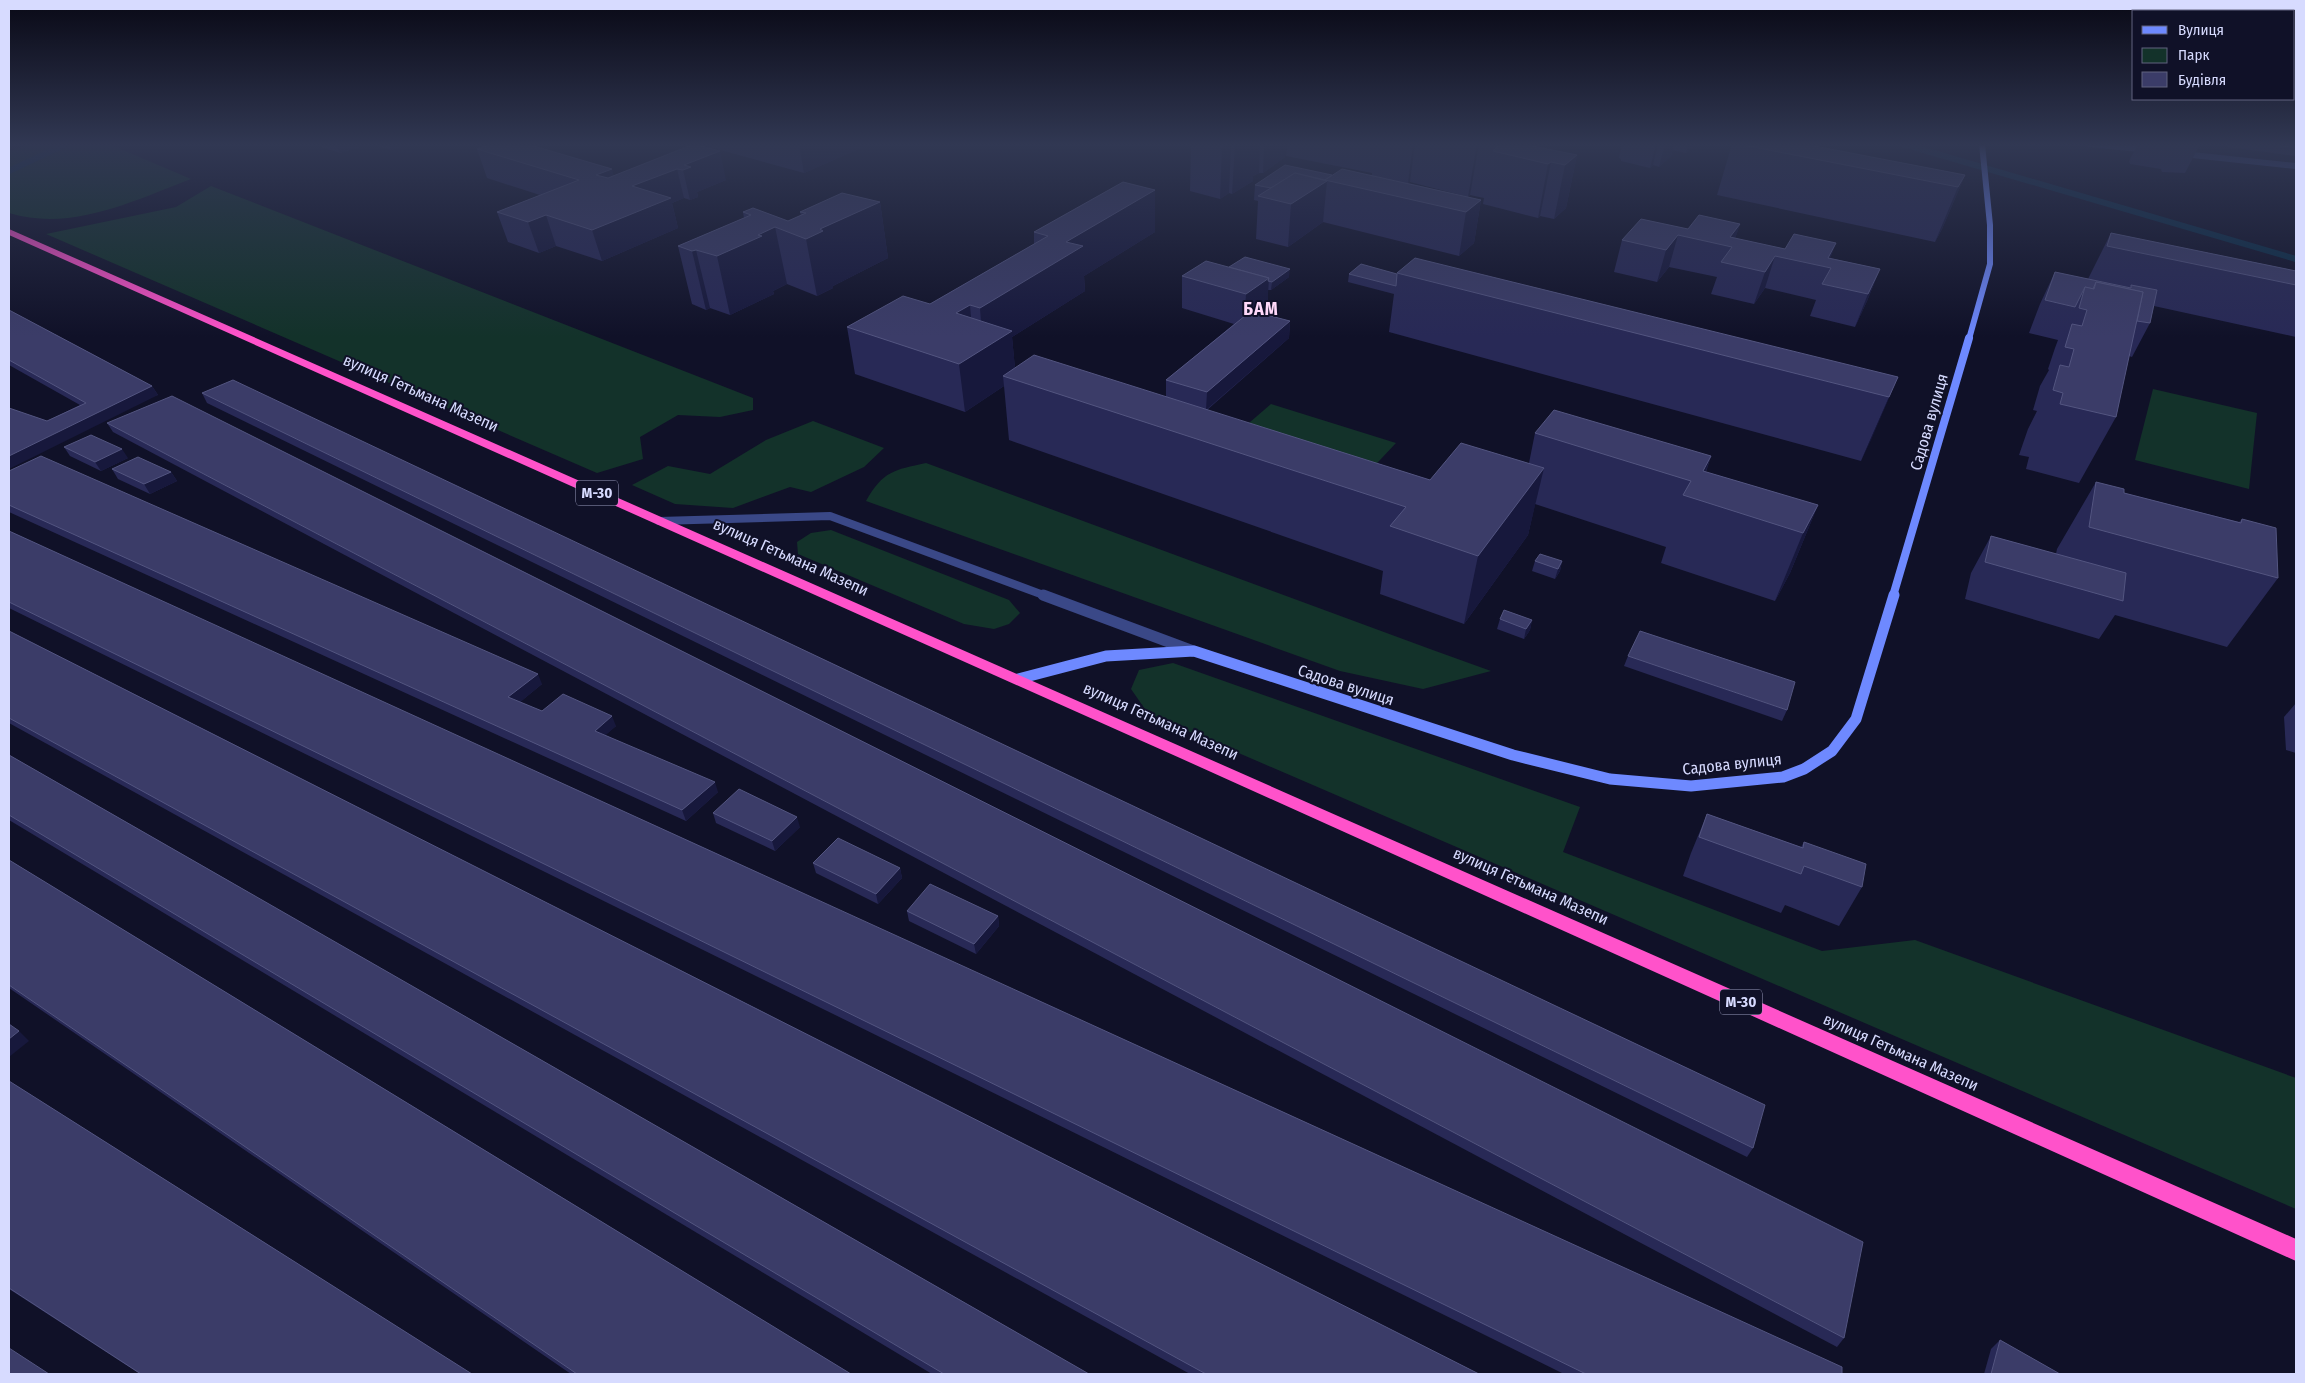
<svg xmlns="http://www.w3.org/2000/svg" width="2305" height="1383" font-family="'Fira Sans Condensed',sans-serif">
	<rect width="100%" height="100%" fill="#101128"/>
	<!-- green -->
	<g fill="#13322a">
		<path d="M31,144H109L191,179C133,201 72,232 9,213V151Z"/>
		<path d="M211,186L753,398V410L720,417L678,415L640,437L643,459L597,473L46,234L176,207Z"/>
		<path d="M2153,389L2257,413L2249,489L2135,460Z"/>
		<path d="M1271,404L1396,443L1364,477L1235,435Z"/>
		<path d="M813,421L884,448L864,467L811,492L790,487L733,508L675,504L632,485L668,466L710,474L766,440Z"/>
		<path d="M926,463L1430,649L1491,671L1423,689L1340,671L866,501C883,471 894,470 926,463Z"/>
		<path d="M831,530L1009,600L1020,613L1009,624L994,629L964,624L798,554L797,542L811,533Z"/>
		<path d="M1173,663L1580,807L1563,852L1822,951L1915,940L2296,1078V1209L1169,723L1147,712L1131,689L1139,670Z"/>
	</g>
	<g fill="none" stroke-linecap="round" stroke-linejoin="round">
		<!-- stream -->
		<g stroke="#0a2d47" stroke-width="6">
			<path d="M1903,144L2296,259"/>
			<path d="M9,171L66,144"/>
		</g>
		<!-- street-far2 -->
		<g stroke="#3a4887" stroke-width="6">
			<path d="M2090,144L2149,150"/>
			<path d="M2183,154L2296,166"/>
		</g>
		<!-- street-far1 -->
		<path stroke="#3a4887" stroke-width="8" d="M659,521L830,516L1046,596"/>
		<!-- street -->
		<path stroke="#3a4887" stroke-width="11" d="M1043,595L1193,651"/>
		<!-- secondary-far2 -->
		<path stroke="#6e89ff" stroke-width="6" d="M1969,339L1990,264V225L1982,144"/>
		<!-- secondary-far1 -->
		<path stroke="#6e89ff" stroke-width="8" d="M1893,596L1969,338"/>
		<!-- secondary -->
		<path stroke="#6e89ff" stroke-width="11" d="M1018,679L1106,656L1194,651L1513,755L1610,779L1691,786L1783,777L1804,769L1832,751L1856,719L1894,595"/>
		<!-- highway -->
		<path fill="#ff52ca" fill-rule="evenodd" d="M9,229L2296,1239V1261L1180,758L9,235Z"/>
	</g>
	<!-- wall -->
	<g fill="#282956">
		<path d="M312,144H368L340,153Z"/>
		<path d="M370,144H410L391,150Z"/>
		<path d="M694,144L726,180L697,192L698,197L690,200L684,198L672,203L678,228L602,261L556,246L539,253L508,242L497,212L540,195L487,178L477,149L614,176Z"/>
		<path d="M705,144H870L804,173L706,146Z"/>
		<path d="M1191,144H1286L1285,157L1263,173H1259L1253,176V181L1232,194L1229,193L1220,199L1190,191Z"/>
		<path d="M1287,144H1523L1577,155L1566,208L1554,219L1540,216L1538,218L1483,204L1484,198L1470,195L1468,197L1410,182L1408,183L1481,200L1474,243L1459,256L1323,222L1288,247L1256,239L1258,201L1254,200L1255,185L1332,175H1372V173L1286,156Z"/>
		<path d="M1622,144H1696L1686,153L1672,150L1671,156L1659,167L1653,165L1650,168L1621,161V159L1619,158Z"/>
		<path d="M1732,144H1804L1965,175L1942,229L1935,242L1717,195Z"/>
		<path d="M2138,144H2200L2185,173L2162,172L2161,169L2130,164L2129,161Z"/>
		<path d="M2206,144H2296V156Z"/>
		<path d="M1155,190V232L1084,276L1085,291L1012,337L1015,369L1166,397V380L1234,324L1182,308V276L1229,267L1289,277L1271,290H1268L1267,311L1263,314L1290,321L1289,338L1207,410L1430,480L1529,463L1535,433L1711,456L1706,472L1818,505L1790,573L1775,601L1661,563L1666,547L1535,504L1528,535L1464,624L1380,594L1383,571L1009,440L1004,386L965,412L855,374L847,327L930,304L1034,244V232Z"/>
		<path d="M880,202L888,258L833,286V288L817,296L787,284L773,291L774,294L730,315L710,308L706,310L692,304L678,246L744,218L743,212L788,221L801,216L800,212Z"/>
		<path d="M1740,224L1735,238L1785,249L1836,243L1830,258L1880,269L1867,301L1855,327L1810,316L1816,300L1765,288L1754,304L1711,294L1717,277L1669,267L1657,282L1614,272L1622,240L1688,229Z"/>
		<path d="M2111,233L2296,271V337L2154,306L2150,323L2132,357L2129,356L2116,417L2079,483L2026,469L2029,457L2019,455L2028,429L2037,411L2033,410L2040,386L2049,370L2048,369L2055,348L2058,340L2029,333L2040,304L2055,272L2088,279Z"/>
		<path d="M1397,273L1898,377L1861,461L1389,332L1394,294L1348,282L1349,274H1397Z"/>
		<path d="M9,310L152,386L158,395L47,421L80,405L9,365Z"/>
		<path d="M202,393L1753,1148L1747,1157L207,403Z"/>
		<path d="M107,423L1844,1338L1837,1347L113,432Z"/>
		<path d="M64,447L128,458L101,471L70,456Z"/>
		<path d="M112,469L171,472L177,481L150,494L118,479Z"/>
		<path d="M9,471L542,684L520,702L542,711L616,726L605,735L718,792L686,821L9,512Z"/>
		<path d="M2096,482L2124,493L2239,522L2242,519L2278,578L2227,647L2115,615L2099,639L1965,599L1971,573L1991,536L2056,554L2057,549Z"/>
		<path d="M9,531L1842,1374H1564L9,608Z"/>
		<path d="M1535,561H1562L1560,571L1555,579L1532,571Z"/>
		<path d="M1500,619L1532,620L1530,630L1524,639L1497,629Z"/>
		<path d="M9,631L1479,1374H1190L9,723Z"/>
		<path d="M1628,656L1787,710L1782,721L1624,666Z"/>
		<path d="M2296,703V753L2286,750L2284,717Z"/>
		<path d="M9,755L1089,1374H932L9,820Z"/>
		<path d="M713,813L800,827L775,851L716,823Z"/>
		<path d="M1707,814L1801,847L1804,842L1862,887L1839,926L1785,905L1781,913L1683,876L1691,853Z"/>
		<path d="M9,860L851,1374H571L9,988Z"/>
		<path d="M813,863L900,868L902,878L878,904L816,873Z"/>
		<path d="M907,911L998,916L999,926L976,954L909,921Z"/>
		<path d="M9,1081L472,1374H140L9,1289Z"/>
		<path d="M2000,1340L2060,1374H1984L1991,1349Z"/>
	</g>
	<!-- shaded-wall -->
	<g fill="#17183c">
		<path d="M336,144H368L340,153Z"/>
		<path d="M388,144H410L391,150Z"/>
		<path d="M799,144H870L804,173Z"/>
		<path d="M1226,144H1231L1229,193L1220,199L1222,146Z"/>
		<path d="M1235,144H1260L1259,173L1253,176V181L1232,194Z"/>
		<path d="M1264,144H1286L1285,157L1263,173Z"/>
		<path d="M1413,144H1415L1410,182L1408,183Z"/>
		<path d="M1477,144H1479L1470,195L1468,197Z"/>
		<path d="M1656,144H1658L1653,165L1650,168Z"/>
		<path d="M1665,144H1674L1671,156L1659,167Z"/>
		<path d="M1688,144H1696L1686,153Z"/>
		<path d="M720,151L726,180L697,192L698,197L690,200L683,170L684,165Z"/>
		<path d="M1577,155L1566,208L1554,219L1565,165Z"/>
		<path d="M1551,162L1540,216L1538,218L1548,164Z"/>
		<path d="M612,169L620,198L596,175Z"/>
		<path d="M677,169L684,198L672,203L678,228L602,261L592,230L632,186Z"/>
		<path d="M1965,175L1942,229L1935,242L1958,187Z"/>
		<path d="M1327,181L1323,222L1288,247L1291,204Z"/>
		<path d="M1155,190V232L1084,276L1085,291L1012,337L1016,378L1003,376L1004,386L965,412L959,364L983,349L980,308L1066,242Z"/>
		<path d="M1481,200L1474,243L1459,256L1466,212Z"/>
		<path d="M880,202L888,258L833,286V288L817,296L806,239L820,229Z"/>
		<path d="M546,215L556,246L539,253L528,222Z"/>
		<path d="M1740,224L1730,255L1732,247L1730,237Z"/>
		<path d="M775,227L787,284L773,291L774,294L730,315L717,256L758,235Z"/>
		<path d="M1678,235L1669,267L1657,282L1666,250Z"/>
		<path d="M1836,243L1827,267L1828,258Z"/>
		<path d="M696,250L710,308L706,310L692,251Z"/>
		<path d="M1775,256L1765,288L1754,304L1765,272Z"/>
		<path d="M1290,269L1289,277L1271,290L1272,282Z"/>
		<path d="M1880,269L1867,301L1855,327L1868,294Z"/>
		<path d="M1269,278L1267,311L1244,327L1246,294Z"/>
		<path d="M970,305L974,352L956,313Z"/>
		<path d="M1290,321L1289,338L1206,410L1207,392Z"/>
		<path d="M1898,377L1871,440L1861,461L1889,397Z"/>
		<path d="M152,386L158,395L9,469V456Z"/>
		<path d="M122,449L128,458L101,471L95,462Z"/>
		<path d="M1711,456L1696,499L1703,471Z"/>
		<path d="M1544,468L1528,535L1464,624L1478,556Z"/>
		<path d="M171,472L177,481L150,494L144,484Z"/>
		<path d="M1818,505L1790,573L1775,601L1803,533Z"/>
		<path d="M1562,561L1560,571L1555,579L1558,569Z"/>
		<path d="M1532,620L1530,630L1524,639L1526,629Z"/>
		<path d="M538,674L542,684L513,708L508,697Z"/>
		<path d="M612,716L616,726L599,741L595,731Z"/>
		<path d="M715,782L718,792L686,821L682,810Z"/>
		<path d="M797,817L800,827L775,851L772,841Z"/>
		<path d="M900,868L902,878L878,904L876,894Z"/>
		<path d="M998,916L999,926L976,954L974,944Z"/>
		<path d="M19,1031L29,1041L9,1057V1039Z"/>
	</g>
	<!-- building -->
	<g fill="#3b3c68" stroke="#535580">
		<path d="M492,144H527L612,169L596,175L608,178L694,144L720,151L684,165L691,167L683,170L677,169L632,186L671,198L592,230L546,215L528,222L497,212L579,180L477,149Z"/>
		<path d="M1212,144H1226L1222,146Z"/>
		<path d="M1485,144H1523L1577,155L1565,165L1551,162L1548,164L1493,151L1498,146Z"/>
		<path d="M1738,144H1804L1965,175L1958,187Z"/>
		<path d="M2267,144H2296V148Z"/>
		<path d="M1285,165L1332,175L1325,180L1295,173L1271,188L1255,185Z"/>
		<path d="M1342,169L1481,200L1466,212L1325,180Z"/>
		<path d="M1295,173L1327,181L1291,204L1258,196Z"/>
		<path d="M1123,182L1155,190L1066,242L1083,246L980,308L970,305L956,313L1012,331L959,364L847,327L903,296L930,304L1048,236L1034,232Z"/>
		<path d="M842,193L880,202L820,229L823,231L806,239L775,227L758,235L762,236L717,256L696,250L692,251L678,246L751,215L743,212L753,208L788,221L806,213L800,212Z"/>
		<path d="M1699,215L1740,224L1730,237L1785,249L1794,234L1836,243L1828,258L1880,269L1868,294L1822,284L1831,268L1775,256L1765,272L1721,262L1732,247L1678,235L1666,250L1622,240L1641,219L1688,229Z"/>
		<path d="M2111,233L2296,271V285L2107,246Z"/>
		<path d="M1245,257L1290,269L1272,282L1268,281L1269,278L1229,267Z"/>
		<path d="M1415,258L1898,377L1889,397L1397,273Z"/>
		<path d="M1206,261L1269,278L1246,294L1182,276Z"/>
		<path d="M1361,264L1397,274L1396,286L1349,274Z"/>
		<path d="M2055,272L2131,288V285L2157,290L2150,323L2137,321L2143,292L2096,282L2093,289L2085,287L2075,307L2045,300Z"/>
		<path d="M2096,282L2143,292L2116,417L2060,404L2063,393L2053,390L2060,365L2069,367L2074,349L2065,347L2072,324L2082,326L2087,310L2079,308L2085,287L2094,289Z"/>
		<path d="M9,310L152,386L9,456V408L47,421L86,403L9,360Z"/>
		<path d="M1251,311L1290,321L1207,392L1166,380Z"/>
		<path d="M1034,355L1430,480L1461,443L1544,468L1478,556L1390,526L1406,507L1003,376Z"/>
		<path d="M233,380L1765,1105L1753,1148L202,393Z"/>
		<path d="M172,396L1863,1242L1844,1338L107,423Z"/>
		<path d="M1554,410L1711,456L1703,471L1818,505L1803,533L1683,495L1691,481L1535,433Z"/>
		<path d="M91,435L122,449L95,462L64,447Z"/>
		<path d="M41,456L538,674L508,697L542,711L563,694L612,716L595,731L715,782L682,810L9,505V471Z"/>
		<path d="M138,457L171,472L144,484L112,469Z"/>
		<path d="M2096,482L2124,489V493L2241,523L2242,519L2276,528L2278,578L2089,527Z"/>
		<path d="M9,531L1842,1367V1374H1586L9,602Z"/>
		<path d="M1991,536L2126,573L2123,601L1985,562Z"/>
		<path d="M1540,554L1562,561L1558,569L1535,561Z"/>
		<path d="M1504,610L1532,620L1526,629L1500,619Z"/>
		<path d="M9,631L1479,1374H1206L9,718Z"/>
		<path d="M1640,631L1795,682L1787,710L1628,656Z"/>
		<path d="M9,755L1089,1374H944L9,815Z"/>
		<path d="M739,789L797,817L772,841L713,813Z"/>
		<path d="M1707,814L1803,848L1804,842L1866,864L1862,887L1804,866L1801,874L1699,837Z"/>
		<path d="M838,838L900,868L876,894L813,863Z"/>
		<path d="M9,860L851,1374H577L9,985Z"/>
		<path d="M930,884L998,916L974,944L907,911Z"/>
		<path d="M9,1024L19,1031L9,1039Z"/>
		<path d="M9,1081L472,1374H141L9,1288Z"/>
		<path d="M2000,1340L2060,1374H1991Z"/>
		<path d="M9,1348L49,1374H9Z"/>
	</g>
	<!-- sky -->
	<linearGradient id="sky" x2="0" y2="1"><stop stop-color="#090916"/><stop offset="0.43" stop-color="#313853"/><stop offset="1" stop-color="#313853" stop-opacity="0"/></linearGradient>
	<rect width="2305" height="337" fill="url(#sky)"/>
	<g text-anchor="middle" dominant-baseline="central" stroke-width="4" stroke-linejoin="round" paint-order="stroke">
		<!-- shield labels -->
		<g fill="#101128" stroke="#9b9ebe" stroke-width="1">
			<rect x="576" y="480.5" width="42" height="25" rx="4"/>
			<rect x="1720" y="989.5" width="42" height="25" rx="4"/>
		</g>
		<g font-size="15" font-weight="bold" fill="#d7dbff">
			<text x="597" y="493">М-30</text>
			<text x="1741" y="1002">М-30</text>
		</g>
		<!-- street labels -->
		<g font-size="16" fill="#d7dbff" stroke="#101128">
			<text transform="translate(421 393) rotate(24)">вулиця Гетьмана Мазепи</text>
			<text transform="translate(1929 422) rotate(-74)">Садова вулиця</text>
			<text transform="translate(791 557) rotate(24)">вулиця Гетьмана Мазепи</text>
			<text transform="translate(1346 685) rotate(18)">Садова вулиця</text>
			<text transform="translate(1161 721) rotate(24)">вулиця Гетьмана Мазепи</text>
			<text transform="translate(1732 764) rotate(-6)">Садова вулиця</text>
			<text transform="translate(1531 886) rotate(24)">вулиця Гетьмана Мазепи</text>
			<text transform="translate(1901 1052) rotate(24)">вулиця Гетьмана Мазепи</text>
		</g>
		<!-- far-district labels -->
		<g font-size="18" font-weight="bold" letter-spacing="1" fill="#ffd9f9" stroke="#101128">
			<text x="1261" y="309">БАМ</text>
		</g>
	</g>
	<!-- border -->
	<rect width="2305" height="1383" fill="none" stroke="#d7dbff" stroke-width="20"/>
	<!-- legend -->
	<rect x="2132" y="10" width="162" height="90" fill="#101128" stroke="#60627e"/>
	<rect x="2142" y="26" width="25" height="8" fill="#6e89ff" stroke="#60627e"/>
	<text x="2178" y="35" font-size="15" fill="#d7dbff">Вулиця</text>
	<rect x="2142" y="48" width="25" height="15" fill="#13322a" stroke="#60627e"/>
	<text x="2178" y="60" font-size="15" fill="#d7dbff">Парк</text>
	<rect x="2142" y="72" width="25" height="15" fill="#3b3c68" stroke="#60627e"/>
	<text x="2178" y="85" font-size="15" fill="#d7dbff">Будівля</text>
</svg>
